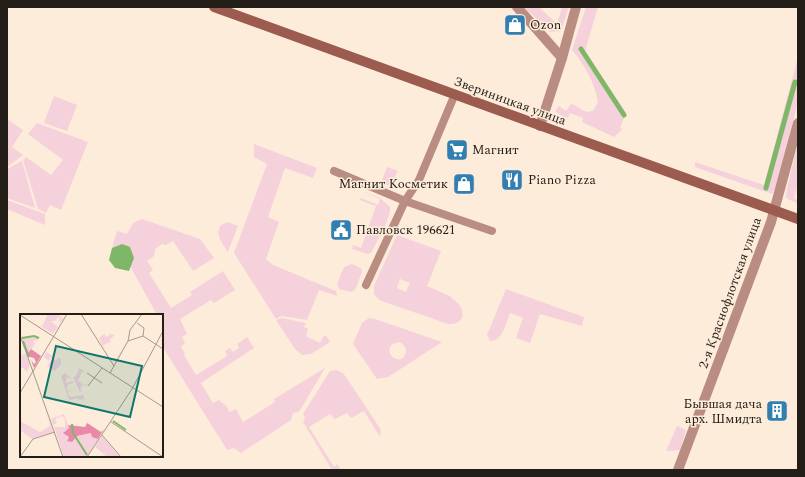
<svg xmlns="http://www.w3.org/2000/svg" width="805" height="477" font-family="Spectral,serif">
	<rect width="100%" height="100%" fill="#feecda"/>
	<!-- green -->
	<g fill="#f5d1db" fill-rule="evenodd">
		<path d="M524,7H539L557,24L562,7H569L561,31L550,32Z"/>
		<path d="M586,7H598L585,51L626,113L620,128L623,129L614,137L582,122L583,118L570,113L568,118L560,115L555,111L559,106L566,111L571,104C581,107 583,114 593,111L598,102C595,83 584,64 572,50Z"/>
		<path d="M798,57V102L777,184L772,194L695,167V162L764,185Z"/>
		<path d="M54,96L77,105L67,131L44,123Z"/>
		<path d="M7,119L23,130L12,147L23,155L7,167Z"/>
		<path d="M37,123L88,142L61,210L50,205L46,213L38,209L23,160L26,157L51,175L63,160L28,134Z"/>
		<path d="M798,142V184L794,198L798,200V204L786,198L787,189Z"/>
		<path d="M254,144L317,168L313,178L285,168L268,217L279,222L266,259L273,265L336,291L337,296L319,290L307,320L282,316L276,319L234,253L267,164L254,157Z"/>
		<path d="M22,161L35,208L7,198V169Z"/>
		<path d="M387,167L398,171L390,186L381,183Z"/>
		<path d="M356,189L380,198L390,207C391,219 377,240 372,252L368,254L352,249L353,245L361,248L376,206L360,200L361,198L378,205L380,199Z"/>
		<path d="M7,200L45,214V225L7,209Z"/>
		<path d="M142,219L200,239L214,258L193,271L173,241L166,245L162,244L155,249L154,256L147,261L153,270L149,273L171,308L192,295L190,292L223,271L235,290L214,303L211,300L180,319L187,334L182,337L185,343L181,347L185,354L184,355L196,375L227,356L225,351L230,348L233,352L239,348L237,344L247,337L254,348L201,383L213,403L219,400L227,407L229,412L236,409L243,422L275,402L274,399L325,368L299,412L293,413L291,420L241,453L234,448L227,450L164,349L162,315H157L130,266L134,258L122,244L112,248L117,231L127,234L133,223Z"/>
		<path d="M228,222L238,226L228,252C223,244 214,234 221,225Z"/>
		<path d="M397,235L441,251L427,286L452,297L451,298C466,306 468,325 448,324L379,300L374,294V286ZM400,279L410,283L406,292L397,288Z"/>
		<path d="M352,264L361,268L362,272L355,290L351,292L339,289L337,284L344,267Z"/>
		<path d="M506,289L584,317L582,326L540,314L530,343L516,338L523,318L510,313C506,323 503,341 490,341L487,335Z"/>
		<path d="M282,318L306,323L304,327L308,329L306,336L320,343L324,335L328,338L330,342L311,354L302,355L295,349L276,320Z"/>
		<path d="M369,318L375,319L442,342L388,377L377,379L353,344L362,323ZM399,342C404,344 408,349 405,355C398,369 377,346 399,342Z"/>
		<path d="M336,370L343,373L348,380L381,430L380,437L364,411L351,418L347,413L335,419L330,414L309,427L334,467L337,464L341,470H332L303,422L305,418L303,414L330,371Z"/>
		<path d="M677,426L686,430L680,450L666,451Z"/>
	</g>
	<!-- water -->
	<path fill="#7eb767" d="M122,244L130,247L134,258L129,271L115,268L109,260L112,248Z"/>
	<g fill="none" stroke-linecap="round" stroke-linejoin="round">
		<!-- stream -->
		<g stroke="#7eb767" stroke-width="5">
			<path d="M581,49L624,115"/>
			<path d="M766,188L795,82"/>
		</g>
		<!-- lane -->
		<g stroke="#b98d82" stroke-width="8">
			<path d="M334,171L405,201L492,231"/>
			<path d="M366,285L405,201L419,180L455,94"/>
		</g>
		<!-- street -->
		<g stroke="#b98d82" stroke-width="10">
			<path d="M517,7L562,58"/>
			<path d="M540,126L562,58L576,7"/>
			<path d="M678,470L771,222L798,123"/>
		</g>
		<!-- secondary -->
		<path stroke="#9b5c4f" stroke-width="10" d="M214,7L798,219"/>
	</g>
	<!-- icons -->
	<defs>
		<g id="shop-square" transform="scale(1.15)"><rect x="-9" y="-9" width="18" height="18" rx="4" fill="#317fb1" stroke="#feecda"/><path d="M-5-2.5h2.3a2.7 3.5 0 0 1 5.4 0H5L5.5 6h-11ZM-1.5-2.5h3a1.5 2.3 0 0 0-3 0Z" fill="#fff"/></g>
		<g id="supermarket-square" transform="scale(1.15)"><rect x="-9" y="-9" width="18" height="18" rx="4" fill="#317fb1" stroke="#feecda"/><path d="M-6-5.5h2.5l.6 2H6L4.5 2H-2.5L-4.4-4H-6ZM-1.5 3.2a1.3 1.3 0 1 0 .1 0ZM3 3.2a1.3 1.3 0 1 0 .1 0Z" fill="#fff"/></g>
		<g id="restaurant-square" transform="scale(1.15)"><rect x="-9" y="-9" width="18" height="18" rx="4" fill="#317fb1" stroke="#feecda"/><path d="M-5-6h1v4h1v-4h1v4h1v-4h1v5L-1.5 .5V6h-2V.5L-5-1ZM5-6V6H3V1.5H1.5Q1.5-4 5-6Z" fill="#fff"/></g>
		<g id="civic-square" transform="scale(1.15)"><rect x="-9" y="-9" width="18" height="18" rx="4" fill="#317fb1" stroke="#feecda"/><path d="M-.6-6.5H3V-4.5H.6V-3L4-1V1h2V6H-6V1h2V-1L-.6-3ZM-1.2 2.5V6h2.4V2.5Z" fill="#fff"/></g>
		<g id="building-square" transform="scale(1.15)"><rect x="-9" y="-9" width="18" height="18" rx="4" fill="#317fb1" stroke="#feecda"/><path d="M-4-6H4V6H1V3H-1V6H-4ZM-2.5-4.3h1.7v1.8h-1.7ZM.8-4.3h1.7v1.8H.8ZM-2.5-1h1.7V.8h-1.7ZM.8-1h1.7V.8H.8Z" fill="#fff"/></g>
	</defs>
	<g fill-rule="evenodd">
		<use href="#shop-square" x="515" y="25"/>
		<use href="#supermarket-square" x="457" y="150"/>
		<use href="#restaurant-square" x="512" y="180"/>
		<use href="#shop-square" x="464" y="184"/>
		<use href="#civic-square" x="341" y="230"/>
		<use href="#building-square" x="777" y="411"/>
	</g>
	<g text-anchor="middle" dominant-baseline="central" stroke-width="3" stroke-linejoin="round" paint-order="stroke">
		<!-- poi labels -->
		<g font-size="13" fill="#231d17" stroke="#feecda" text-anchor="start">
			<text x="530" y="25">Ozon</text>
			<text x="472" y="150">Магнит</text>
			<text x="528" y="180">Piano Pizza</text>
			<text x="448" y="184" text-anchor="end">Магнит Косметик</text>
			<text x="356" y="230">Павловск 196621</text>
			<text x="762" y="404" text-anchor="end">Бывшая дача<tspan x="762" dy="15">арх. Шмидта</tspan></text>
		</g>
		<!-- street labels -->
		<g font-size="13" fill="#231d17" stroke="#feecda">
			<text transform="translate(510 101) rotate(20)">Звериницкая улица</text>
			<text transform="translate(730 293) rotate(-70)">2-я Краснофлотская улица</text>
		</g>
	</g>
	<!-- overview -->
	<g transform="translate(20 314)">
		<rect width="143" height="143" fill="#feecda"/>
		<path d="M25,0H36L35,3L37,0L43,4L40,10L39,2L35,7H31L38,13L33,20L19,11L22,12L27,2ZM0,19L3,23L19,24L17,27L13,26L15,30L8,39L10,44ZM84,20L87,23L90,20L95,21L90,25L91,28L83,31L94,48L105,31L95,49L78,25L82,29L79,24ZM26,38L33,42L37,52L35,47L39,44L41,45V50L35,57L27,52L32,45L31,42L29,47L24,43ZM6,40L10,51L7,58L2,53L0,55V41ZM59,54L65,58H62L58,67L64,71L68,70L66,72L62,71L60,76L62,77L60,78L53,63L56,62ZM45,59L52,65L46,63V69L53,67V69L47,71V77L54,76L48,78V81L51,83L63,81L66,88L64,85L58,86L61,91L60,92L58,84L49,86L41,62ZM25,95L33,118L12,125L0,117L12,124L0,116V107L20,118L30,112ZM44,100L49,114L43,118L49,123L47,126L51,128L57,122L71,119L78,125L66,143H44L34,113H45V105L42,102L35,105L37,109L33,111L31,105ZM82,122L100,143H84L85,141L75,133L68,143Z" fill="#f5d1db"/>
		<path d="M11,35L21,42L14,54L11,46L14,50L16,48L14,44L10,43L8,39ZM67,109L81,118L84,115L78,125L72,123L71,119L57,122L52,128L47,127L49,123L43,119L49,114L48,111L65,113Z" fill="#ea88aa"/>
		<path fill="none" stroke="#7eb767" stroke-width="2" d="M2,24L14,22L19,24M3,27L9,43M93,107L106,116M52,110L53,119L67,141"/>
		<path fill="none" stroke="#a6998c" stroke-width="1" d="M61,0L94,52M0,1L143,93M117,9L124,14L123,22L143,35M0,21L43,143M108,27L123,22M67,59L82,69M90,59L108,27L110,16L122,0M68,72L82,54M0,79L47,0M91,108L143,143M82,121L101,143M0,143L13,125L35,118M67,143L112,75L143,17"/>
		<path fill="#0f766e" fill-opacity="0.15" stroke="#0f766e" stroke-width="2" d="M36,32L122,52L110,103L24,83Z"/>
		<rect width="143" height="143" fill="none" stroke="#231d17" stroke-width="2"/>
	</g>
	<!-- border -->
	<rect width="805" height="477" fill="none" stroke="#231d17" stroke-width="16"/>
</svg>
